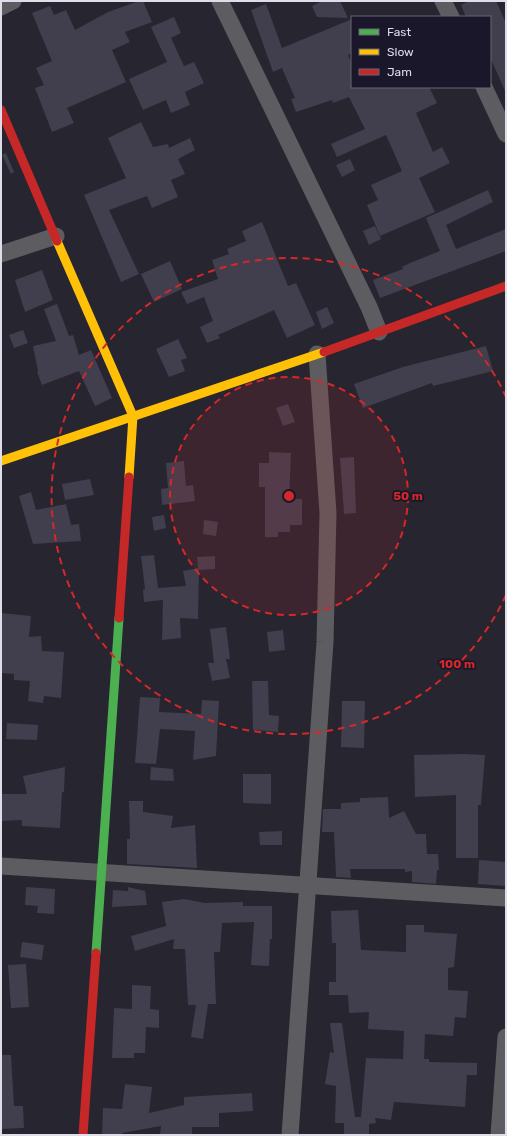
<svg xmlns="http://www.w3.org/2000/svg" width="507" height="1136" font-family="Rubik,sans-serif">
	<rect width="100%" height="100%" fill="#272530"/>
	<!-- building -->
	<g fill="#413e4e">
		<path d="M139,1H143L152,22L125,32L130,42L112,50L126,82L67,108L74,123L52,132L35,88L44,85L36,68L52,61L32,13L50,6L54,15L66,10L75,30L108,12Z"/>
		<path d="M322,1H340L348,18L317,17L312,6Z"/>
		<path d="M469,1H496L506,23V93L490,57V17H466L461,5Z"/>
		<path d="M266,4L282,48L352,19V53L348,55L352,65V87H429L437,103L416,113L433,152L442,147L450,163L419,178L435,212L380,236L367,205L378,200L371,185L402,171L386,135L337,157L331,144L365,129L349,97L333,103L332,100L296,112L291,99L295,98L282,68L273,72L251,10Z"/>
		<path d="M174,17L181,33L171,38L184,66L194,62L204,83L185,92L190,105L171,113L166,100L143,110L129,79L167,62L151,27Z"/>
		<path d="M141,122L153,147L168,144L169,148L190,138L195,150L178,159L185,174L171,180L178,197L152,208L147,196L109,210L139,274L121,282L84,195L126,178L108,138Z"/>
		<path d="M6,153L14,172L11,174L2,155Z"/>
		<path d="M350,159L355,170L342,177L336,165Z"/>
		<path d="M488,190L493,202L446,225L456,249L506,229V251L380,298L373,280L403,269L402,267L410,263L440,251L426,218Z"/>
		<path d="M262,222L288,286L296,283L315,325L287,338L274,310L218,335L220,338L207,343L200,327L213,321L204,297L187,304L181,292L218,279L212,260L229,254L227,249L246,241L242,231Z"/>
		<path d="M375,226L381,239L369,245L363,231Z"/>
		<path d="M170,261L182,289L154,302L141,274Z"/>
		<path d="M42,270L53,300L25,312L15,280Z"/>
		<path d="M57,304L69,336L73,335L79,355L91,350L112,398L95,406L79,371L42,385L37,372L38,371L33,346L56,341L44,309Z"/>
		<path d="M327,307L334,323L322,329L316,312Z"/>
		<path d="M23,330L28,343L14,348L9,335Z"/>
		<path d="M178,339L187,358L181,360L185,371L169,377L156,349Z"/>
		<path d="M486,346L493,371L433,386L432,383L363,408L354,384L403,367Z"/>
		<path d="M288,404L295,422L283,426L276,408Z"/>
		<path d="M269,452L291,453L289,499H302V525H290V532H278V537H265V487H259V463H269Z"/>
		<path d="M354,457L356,513L344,514L340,458Z"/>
		<path d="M184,461L186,486L193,485L195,501L162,505L161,489L168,488L166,463Z"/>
		<path d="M90,479L94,495L65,500L62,484Z"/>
		<path d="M31,492L36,510L66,504L71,525L79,524L81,541L33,544L19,496Z"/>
		<path d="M164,515L166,528L154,531L152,517Z"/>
		<path d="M204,520L218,522L216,536L203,534Z"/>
		<path d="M154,555L158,588L186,586L183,571L198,568L197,557L215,556V569L199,570L198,619L180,618L181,638L162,640L163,600L144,602L143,590L145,589L141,556Z"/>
		<path d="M1,613L31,616L29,637L41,636L42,651L64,652L61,698L44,696L43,703L28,701L30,681L14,680V674L1,673Z"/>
		<path d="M226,627L230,659H226L230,678L212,681L208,663H214L210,629Z"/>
		<path d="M283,630L285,650L269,652L267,632Z"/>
		<path d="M252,681H268L269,715L279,716L278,732L253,730Z"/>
		<path d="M140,697L160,698L159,712L201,714L202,700L219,701L216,756L193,760L195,731L160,729L156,764L135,763Z"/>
		<path d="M342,701H365L364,748L341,747Z"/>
		<path d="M7,723L38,725L37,740L6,739Z"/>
		<path d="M464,754L485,755L481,805H478V858H456V795L415,797L414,755Z"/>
		<path d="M65,767L64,792H62L60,828L22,826V820L1,821V794H27L23,776Z"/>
		<path d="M151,767L173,769L174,781L150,780Z"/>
		<path d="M243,774H271V804L243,803Z"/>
		<path d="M388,797L389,818L404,811L416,834H426L427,854H438L439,870H437L436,884L412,882V871L405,872V869H350L351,878L336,877L334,832H322L323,809H341V803L360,802V798Z"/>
		<path d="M129,801H143V812L173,816L171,828L195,825L197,868L127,864V839H130Z"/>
		<path d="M282,831V845H260L259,832Z"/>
		<path d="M479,860L506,862V886L478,884Z"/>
		<path d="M26,887L55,889L54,914L37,913L38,906L25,905Z"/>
		<path d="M128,887L145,891L147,905L112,907L113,890L128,891Z"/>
		<path d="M184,899L205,903L243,902V906H272V939H270L269,966L251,965L254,922L222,923L220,952H214L216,1004H208L203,1039L191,1037L196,1005H188L185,949H173L174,939L135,951L131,936L166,926L162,902Z"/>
		<path d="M358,910L361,950L406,952V925H424V932L457,934L454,967L448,968V990L468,991L466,1018L455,1017L453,1036L425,1034L424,1059H429V1062L477,1063V1075H467L465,1107L394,1102L391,1120L375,1118L376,1123L369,1124V1135H344V1123H335L336,1086L325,1084L330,1052L334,1053L330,1023H342L355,1117H361L366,1058L403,1059L404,1031L368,1029L369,1012L349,1013L348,995H329V982H336V943H332L331,911Z"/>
		<path d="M22,942L44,945L42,960L20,957Z"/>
		<path d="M26,964L29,1007L11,1008L8,965Z"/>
		<path d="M132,985L151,986L150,1009L159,1010V1028L146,1027L145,1053H134V1058H112L114,1008L132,1009Z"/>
		<path d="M1,1055H11L14,1106H23L24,1128L1,1129Z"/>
		<path d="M125,1084L152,1087L149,1113L184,1105V1097L252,1093L253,1111L219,1113V1127H192V1135H160L161,1126L122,1133V1135H102L103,1108L122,1109Z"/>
	</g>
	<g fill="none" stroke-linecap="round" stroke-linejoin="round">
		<!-- street -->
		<g stroke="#5d5c60" stroke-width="17">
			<path d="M220,1L369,307L379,332"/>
			<path d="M443,1L451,17"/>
			<path d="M1,7L13,1"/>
			<path d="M484,87L506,134"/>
			<path d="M1,254L56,236"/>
			<path d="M1,866L506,898"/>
			<path d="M290,1135L325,642L328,513L317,354"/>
			<path d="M499,1135L506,1037"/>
		</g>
		<!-- fast -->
		<path stroke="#4caf50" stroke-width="9" d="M96,953L119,618"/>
		<!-- slow -->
		<g stroke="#ffc107" stroke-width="9">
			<path d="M57,241L133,416L129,477"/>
			<path d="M1,461L324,352"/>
		</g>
		<!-- jam -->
		<g stroke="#c62828" stroke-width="9">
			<path d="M1,110L57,241"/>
			<path d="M324,352L506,286"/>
			<path d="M119,618L129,477"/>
			<path d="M83,1135L96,953"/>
		</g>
	</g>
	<!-- distance rings -->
	<circle cx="289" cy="496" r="119" fill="#d62828" fill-opacity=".12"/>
	<g fill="none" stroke="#d62828" stroke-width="2" stroke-dasharray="7 5">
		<circle cx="289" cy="496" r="119"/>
		<path d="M506 595A238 238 0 1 1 506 397"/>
	</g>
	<circle cx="289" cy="496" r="6" fill="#d62828" stroke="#1b172a" stroke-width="2"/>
	<g font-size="12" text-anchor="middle" font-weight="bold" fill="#d62828" stroke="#1b172a" stroke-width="3.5" stroke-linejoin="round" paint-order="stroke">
		<text x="408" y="500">50 m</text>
		<text x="457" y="668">100 m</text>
	</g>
	<!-- border -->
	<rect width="507" height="1136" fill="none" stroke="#deddea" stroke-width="4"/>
	<!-- legend -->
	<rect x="351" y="16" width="140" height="72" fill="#1b172a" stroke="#696677"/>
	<rect x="359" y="29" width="20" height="6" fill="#4caf50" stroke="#696677"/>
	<text x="387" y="36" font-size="12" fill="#deddea">Fast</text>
	<rect x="359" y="49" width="20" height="6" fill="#ffc107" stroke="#696677"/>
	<text x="387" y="56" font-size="12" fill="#deddea">Slow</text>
	<rect x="359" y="69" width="20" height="6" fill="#c62828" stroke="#696677"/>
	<text x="387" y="76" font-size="12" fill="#deddea">Jam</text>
</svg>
